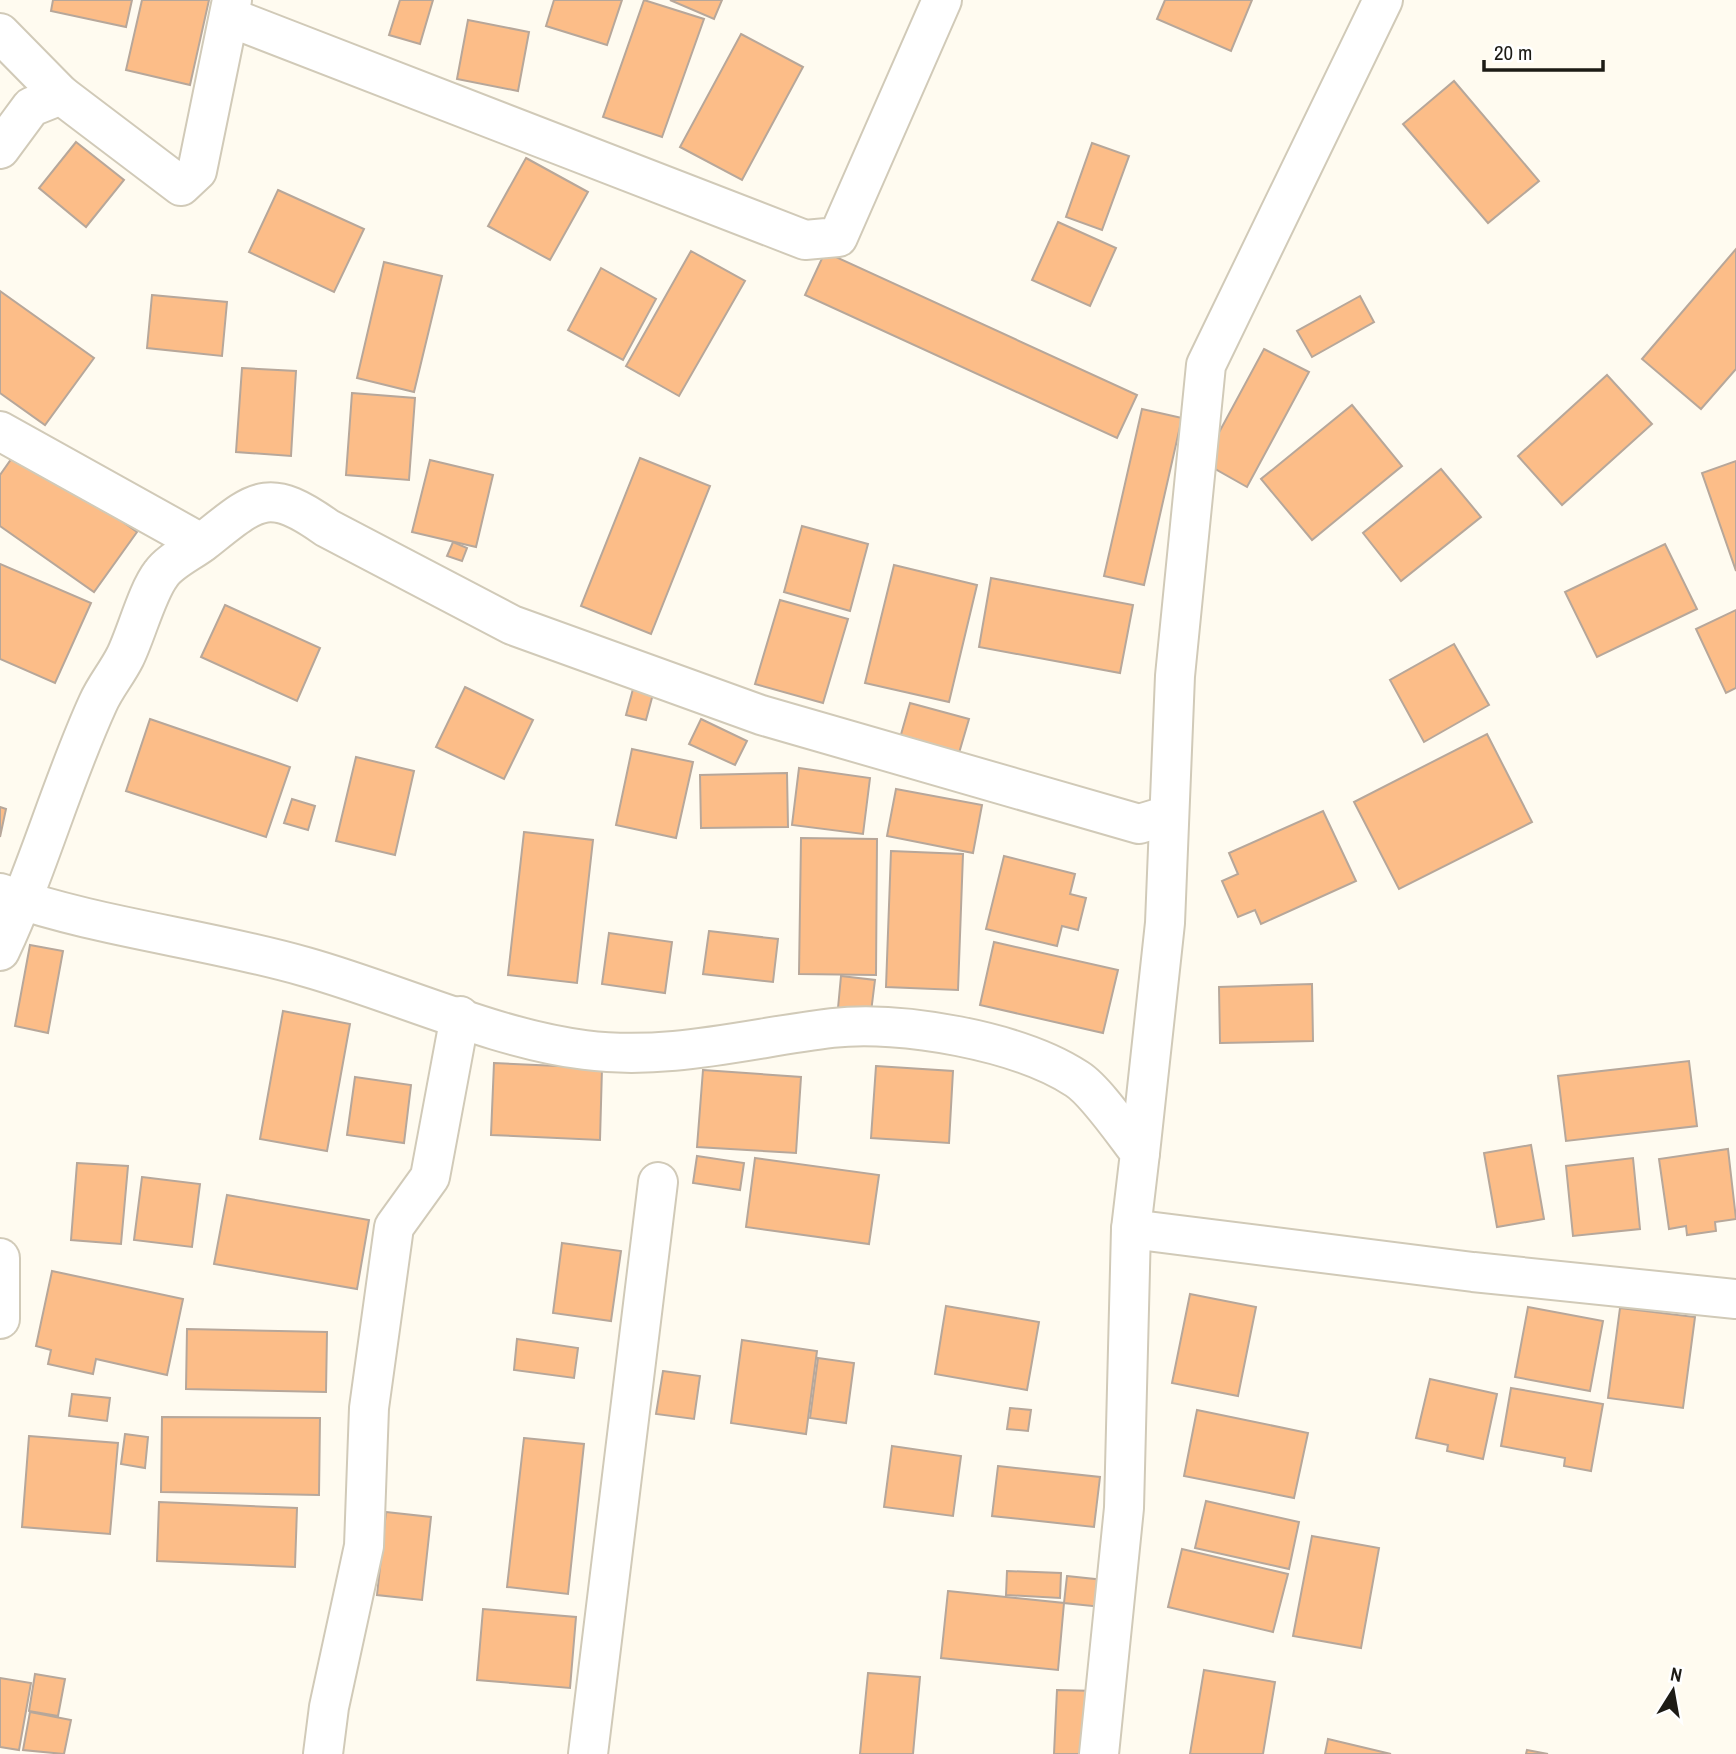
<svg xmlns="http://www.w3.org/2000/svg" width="1736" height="1754" font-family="'Archivo Narrow',sans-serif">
	<rect width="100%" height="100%" fill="#fffbf0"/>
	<!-- building -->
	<g fill="#fcbd88" stroke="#b7a79a" stroke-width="2">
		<path d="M53,0H132L126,27L51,11Z"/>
		<path d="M142,0H209L190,85L126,70Z"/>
		<path d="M400,0H433L420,44L389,35Z"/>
		<path d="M554,0H622L607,45L546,26Z"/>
		<path d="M644,0L704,19L662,137L603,117Z"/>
		<path d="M670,0H722L714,19Z"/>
		<path d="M1165,0H1252L1231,51L1157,19Z"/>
		<path d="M468,20L529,32L518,91L457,79Z"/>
		<path d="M741,34L803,67L742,180L680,147Z"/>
		<path d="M1454,81L1539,181L1488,223L1403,124Z"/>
		<path d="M76,142L124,180L86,227L39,188Z"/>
		<path d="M1092,143L1129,156L1102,230L1066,217Z"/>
		<path d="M526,158L588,192L550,260L488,226Z"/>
		<path d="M278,190L364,229L334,292L249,252Z"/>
		<path d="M1058,222L1116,248L1090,306L1032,280Z"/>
		<path d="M1736,249V369L1701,409L1642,359Z"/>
		<path d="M691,251L745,281L679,396L626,366Z"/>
		<path d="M825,252L1137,395L1117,438L805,295Z"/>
		<path d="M384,262L442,276L414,392L357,378Z"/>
		<path d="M601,268L656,299L623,360L568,330Z"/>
		<path d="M0,291L94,358L45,425L0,393Z"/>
		<path d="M152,295L227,302L222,356L147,348Z"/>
		<path d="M1360,296L1374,322L1312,357L1297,331Z"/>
		<path d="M1264,349L1309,372L1247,487L1203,462Z"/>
		<path d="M242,368L296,371L291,456L236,452Z"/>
		<path d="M1607,375L1652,424L1562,505L1518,456Z"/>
		<path d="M352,393L415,398L409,480L346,475Z"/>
		<path d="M1352,405L1402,466L1312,540L1261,479Z"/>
		<path d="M1142,409L1182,418L1144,585L1104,576Z"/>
		<path d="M19,448L137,532L94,592L0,526V475Z"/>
		<path d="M640,458L710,486L651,634L581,606Z"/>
		<path d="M430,460L493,475L476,547L412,532Z"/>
		<path d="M1736,461V571L1702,473Z"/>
		<path d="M1441,469L1481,517L1401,581L1363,533Z"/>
		<path d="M802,526L868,544L850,611L784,592Z"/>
		<path d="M453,542L467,548L462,561L447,556Z"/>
		<path d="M1665,544L1697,609L1597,657L1565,592Z"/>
		<path d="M0,564L91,603L55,683L0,659Z"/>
		<path d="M894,565L977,585L949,702L865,683Z"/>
		<path d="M991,578L1133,605L1120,673L979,647Z"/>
		<path d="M780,600L848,619L823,703L755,684Z"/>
		<path d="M225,605L320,648L297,701L201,657Z"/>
		<path d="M1736,610V688L1726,693L1696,629Z"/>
		<path d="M1454,644L1489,705L1424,742L1390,680Z"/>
		<path d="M465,687L533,720L504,779L436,747Z"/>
		<path d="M633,689L653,694L646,720L626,715Z"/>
		<path d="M910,703L969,719L959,753L900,738Z"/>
		<path d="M150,719L290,767L266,837L126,791Z"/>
		<path d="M701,719L747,741L735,765L689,744Z"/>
		<path d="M1487,734L1532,822L1399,889L1354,802Z"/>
		<path d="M632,749L693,762L676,838L616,825Z"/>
		<path d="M356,757L414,771L395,855L336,841Z"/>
		<path d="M799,768L870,778L863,834L792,825Z"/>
		<path d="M787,773L788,827L701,828L700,775Z"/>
		<path d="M896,789L982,805L973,853L887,836Z"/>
		<path d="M292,799L315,806L308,830L284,823Z"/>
		<path d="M0,807L6,809L0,837Z"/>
		<path d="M1323,811L1356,881L1261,924L1255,910L1238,917L1222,881L1238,874L1229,853Z"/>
		<path d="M524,832L593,840L577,983L508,975Z"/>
		<path d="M801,838L877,839L876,975L799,974Z"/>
		<path d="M891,851L963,854L958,990L886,987Z"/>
		<path d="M1004,856L1075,874L1070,894L1086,898L1078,930L1062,926L1057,946L986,929Z"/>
		<path d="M709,931L778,939L773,982L703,974Z"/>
		<path d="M609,933L672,942L665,993L602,984Z"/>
		<path d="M994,942L1118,970L1103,1033L980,1005Z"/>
		<path d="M30,945L63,951L48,1033L15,1026Z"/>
		<path d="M841,976L875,980L871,1012L838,1008Z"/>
		<path d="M1312,984L1313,1041L1220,1043L1219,987Z"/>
		<path d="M283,1011L350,1024L327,1151L260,1139Z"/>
		<path d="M1689,1061L1697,1126L1566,1141L1558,1076Z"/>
		<path d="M494,1063L602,1068L600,1140L491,1135Z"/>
		<path d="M876,1066L953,1071L949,1143L871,1138Z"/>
		<path d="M703,1070L801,1077L796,1153L697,1147Z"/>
		<path d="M355,1077L411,1085L404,1143L347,1135Z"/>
		<path d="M1531,1145L1544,1219L1497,1227L1484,1153Z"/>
		<path d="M1728,1149L1736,1219L1715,1222L1716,1231L1687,1235L1686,1226L1669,1229L1659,1159Z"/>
		<path d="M697,1156L744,1163L740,1190L693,1183Z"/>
		<path d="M755,1158L879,1175L869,1244L746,1227Z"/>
		<path d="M1633,1158L1640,1229L1573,1236L1566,1166Z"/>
		<path d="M77,1163L128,1166L121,1244L71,1240Z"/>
		<path d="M142,1177L200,1184L192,1247L134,1240Z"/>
		<path d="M227,1195L369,1220L357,1289L214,1264Z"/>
		<path d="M562,1243L621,1251L611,1321L553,1313Z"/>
		<path d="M52,1271L183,1299L167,1375L96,1359L93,1374L48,1364L51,1350L36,1346Z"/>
		<path d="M1190,1294L1256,1307L1238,1396L1172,1383Z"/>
		<path d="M946,1306L1039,1322L1027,1390L935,1374Z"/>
		<path d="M1528,1307L1603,1321L1590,1391L1515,1377Z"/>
		<path d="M1620,1308L1695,1317L1683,1408L1608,1398Z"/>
		<path d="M187,1329L327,1332L326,1392L186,1389Z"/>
		<path d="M517,1339L578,1348L574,1378L514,1370Z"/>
		<path d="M742,1340L817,1351L806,1434L731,1423Z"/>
		<path d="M818,1358L854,1363L846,1423L810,1418Z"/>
		<path d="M663,1371L700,1376L694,1419L656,1414Z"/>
		<path d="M1430,1379L1497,1394L1483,1459L1447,1451L1448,1445L1416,1438Z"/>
		<path d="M1511,1388L1603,1404L1591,1471L1564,1466L1565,1458L1501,1446Z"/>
		<path d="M72,1394L110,1398L107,1421L69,1416Z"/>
		<path d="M1010,1408L1031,1410L1028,1431L1007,1429Z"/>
		<path d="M1197,1410L1308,1433L1294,1498L1184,1476Z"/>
		<path d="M162,1417L320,1418L319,1495L161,1492Z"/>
		<path d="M125,1434L148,1437L145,1468L121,1464Z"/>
		<path d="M29,1436L118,1443L110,1534L22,1527Z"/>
		<path d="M524,1438L584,1444L568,1594L507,1587Z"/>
		<path d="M892,1446L961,1456L953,1516L884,1507Z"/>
		<path d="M998,1466L1100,1477L1094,1527L992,1516Z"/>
		<path d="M1206,1501L1299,1522L1289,1569L1195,1548Z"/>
		<path d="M159,1502L297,1508L295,1567L157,1561Z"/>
		<path d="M386,1512L431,1517L422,1600L377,1595Z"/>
		<path d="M1312,1536L1379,1548L1361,1648L1293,1636Z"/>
		<path d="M1182,1549L1288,1574L1273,1632L1168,1607Z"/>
		<path d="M1007,1571L1061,1573L1060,1598L1006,1595Z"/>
		<path d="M1067,1576L1104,1580L1102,1607L1064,1603Z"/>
		<path d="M948,1591L1064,1603L1058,1670L941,1658Z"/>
		<path d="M483,1609L576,1617L570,1688L477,1680Z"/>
		<path d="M1204,1670L1275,1682L1263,1754H1190Z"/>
		<path d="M868,1673L920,1677L913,1754H860Z"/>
		<path d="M35,1674L65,1679L58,1716L29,1711Z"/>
		<path d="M0,1678L31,1683L19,1750L0,1747Z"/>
		<path d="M1057,1690L1097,1691L1093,1754H1054Z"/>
		<path d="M30,1712L71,1720L64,1754L23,1750Z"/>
		<path d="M1328,1739L1391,1754H1325Z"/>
		<path d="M1527,1750L1548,1754H1526Z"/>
	</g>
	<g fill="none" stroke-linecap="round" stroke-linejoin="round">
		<!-- minor casing -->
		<g stroke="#d1cab8" stroke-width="42">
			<g id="minor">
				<path d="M229,17L805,240L838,237L942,0"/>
				<path d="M0,33L61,95"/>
				<path d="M0,149L31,107L61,95L181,186L197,171L232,0"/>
				<path d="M0,431L201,543"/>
				<path d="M0,893C99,928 205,938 306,967C395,992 495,1039 585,1050C669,1061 749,1038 832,1028C901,1020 1019,1041 1077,1079C1096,1091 1125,1134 1140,1153L1131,1229L1124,1508L1099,1754"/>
				<path d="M0,951C38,870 61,784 98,703C105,687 117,673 125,657C136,635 147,592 161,574C170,561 190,552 203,542C256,500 267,485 327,528L512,625L761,715L1139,824L1169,815"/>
				<path d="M1140,1153L1165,923L1175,676L1206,365L1383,0"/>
				<path d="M1131,1229L1473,1272L1736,1299"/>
				<path d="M0,1258V1319"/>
				<path d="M323,1754L329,1707L364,1546L369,1408L394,1227L430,1177L460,1016"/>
				<path d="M588,1754L658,1182"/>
			</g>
		</g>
		<!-- minor -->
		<use href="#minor" stroke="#fff" stroke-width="38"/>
	</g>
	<!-- north arrow -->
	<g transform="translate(1673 1691) rotate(11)" stroke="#ffffff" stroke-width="5" paint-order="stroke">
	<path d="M0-5L12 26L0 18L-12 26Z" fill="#1d1b15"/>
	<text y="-10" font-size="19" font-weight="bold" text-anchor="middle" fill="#1d1b15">N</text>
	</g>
	<!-- scale -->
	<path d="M1484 60v10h119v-10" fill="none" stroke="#1d1b15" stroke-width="3.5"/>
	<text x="1494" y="60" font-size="21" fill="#1d1b15" stroke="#ffffff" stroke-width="5" paint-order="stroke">20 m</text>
</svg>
